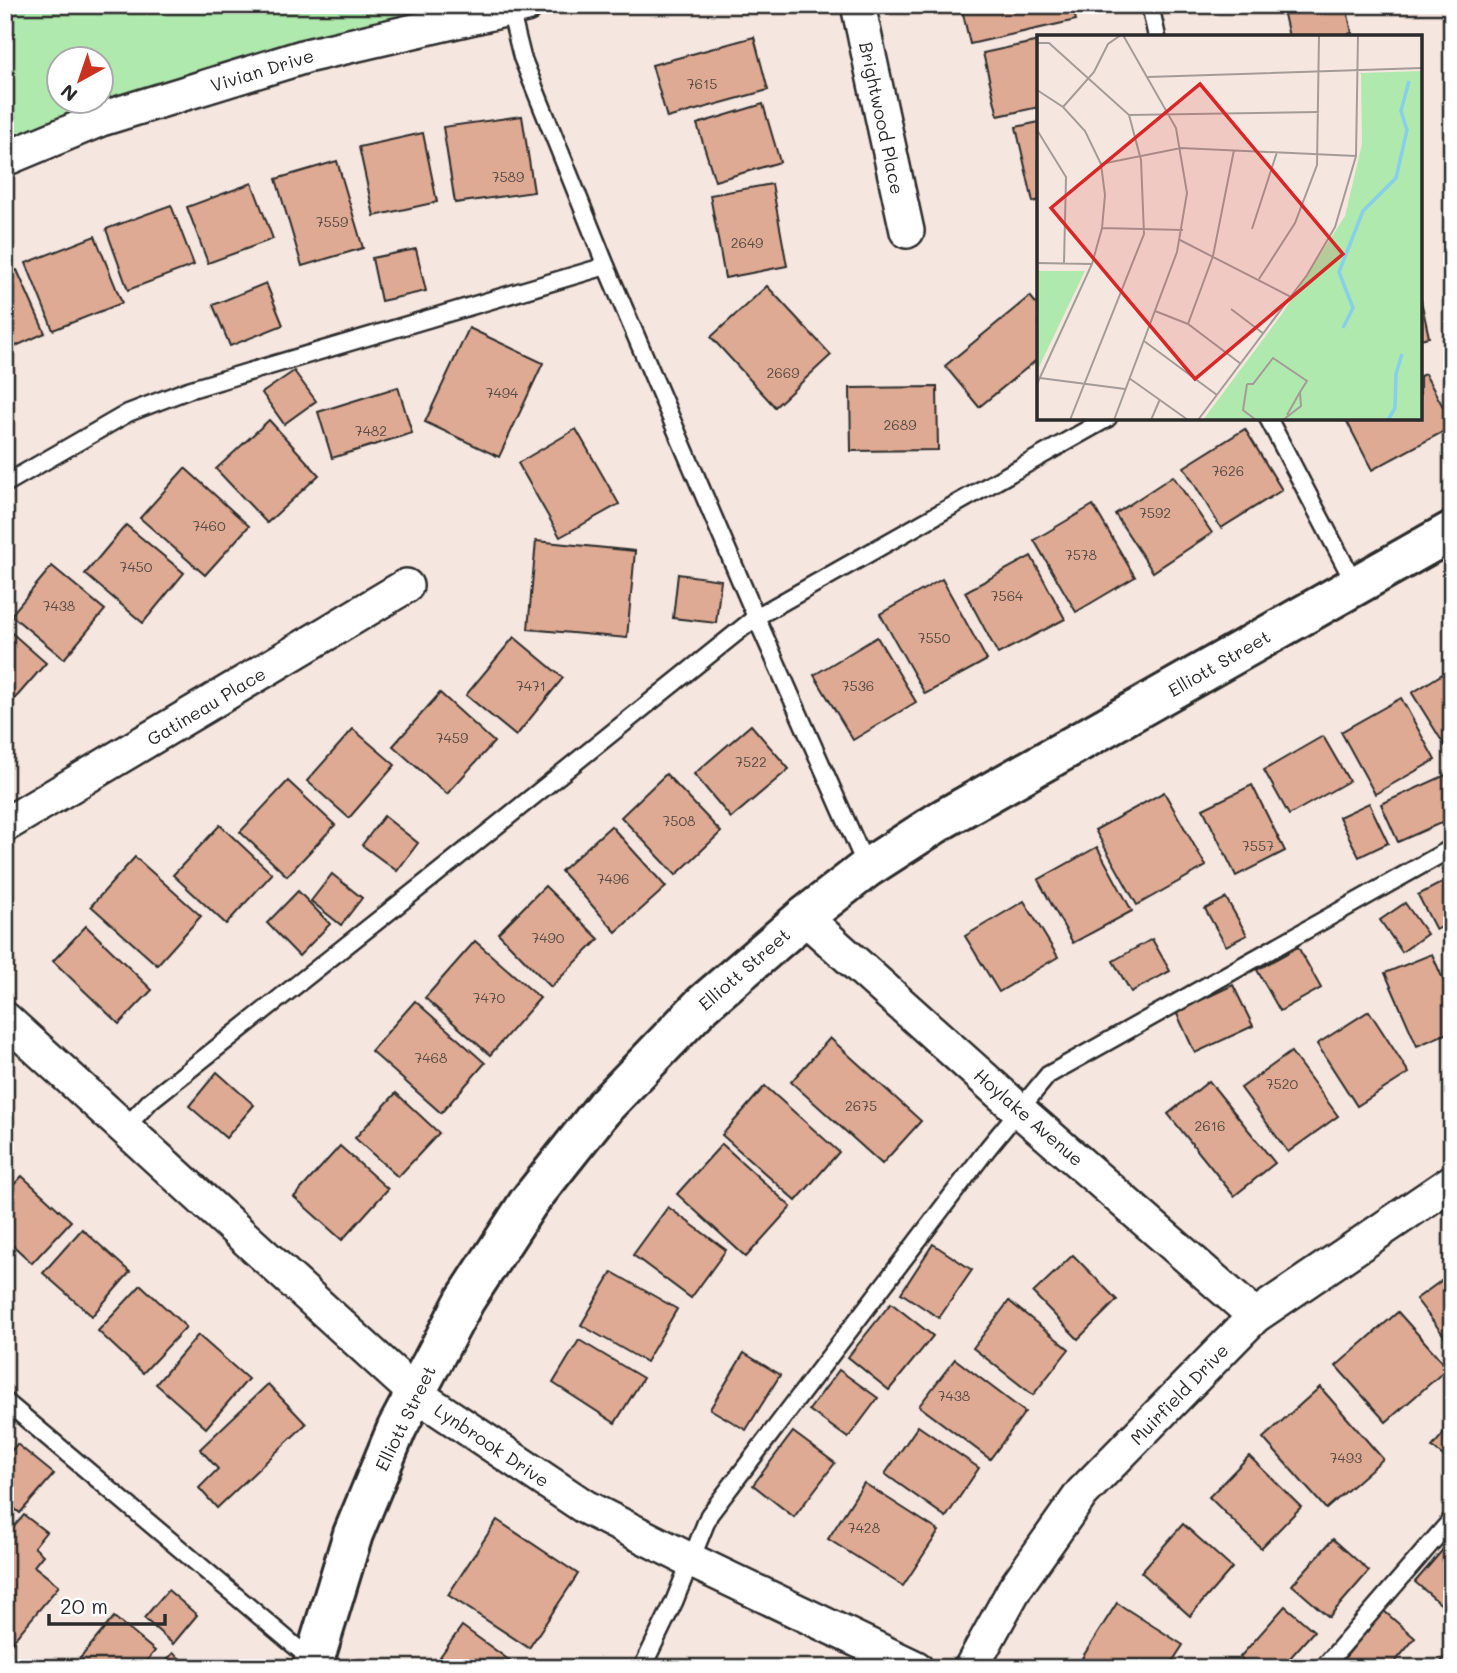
<svg xmlns="http://www.w3.org/2000/svg" width="1457" height="1673" font-family="Mali,sans-serif">
	<rect width="100%" height="100%" fill="#f5e6df"/>
	<filter id="ink" filterUnits="userSpaceOnUse"><feTurbulence type="fractalNoise" baseFrequency=".0143" numOctaves="2"/><feDisplacementMap in="SourceGraphic" scale="14" xChannelSelector="R" yChannelSelector="G"/><feConvolveMatrix kernelMatrix="1 2 1 2 8 2 1 2 1" color-interpolation-filters="sRGB"/></filter>
	<g filter="url(#ink)">
		<!-- green -->
		<path fill="#afe9ad" stroke="#6d8a6c" stroke-width="2" fill-rule="evenodd" d="M5,5H475L5,148ZM60,60H102V102H60Z"/>
		<!-- building -->
		<g fill="#deaa93" stroke="#2b2b2b" stroke-width="2">
			<path d="M961,5H1072L1076,20L970,44Z"/>
			<path d="M1282,5H1346L1352,33L1336,37H1289Z"/>
			<path d="M754,37L768,90L667,118L652,65Z"/>
			<path d="M1039,41V107L998,116L983,53Z"/>
			<path d="M763,104L780,162L715,181L697,124Z"/>
			<path d="M522,116L534,192L455,203L443,127Z"/>
			<path d="M1039,122V200L1033,202L1016,127Z"/>
			<path d="M423,133L437,202L374,216L359,147Z"/>
			<path d="M337,161L363,248L302,266L276,179Z"/>
			<path d="M252,183L273,239L208,263L187,207Z"/>
			<path d="M772,184L787,266L725,278L710,195Z"/>
			<path d="M171,205L194,265L128,290L106,229Z"/>
			<path d="M95,236L122,303L53,330L26,263Z"/>
			<path d="M416,249L426,291L381,301L372,258Z"/>
			<path d="M17,270L45,333L5,351V275Z"/>
			<path d="M266,283L283,325L230,346L213,305Z"/>
			<path d="M767,286L831,355L775,407L711,337Z"/>
			<path d="M1030,296L1039,307V358L979,407L945,366Z"/>
			<path d="M1420,296L1429,337L1420,339Z"/>
			<path d="M469,328L543,363L499,457L425,422Z"/>
			<path d="M294,371L316,401L284,424L262,393Z"/>
			<path d="M1425,374L1452,423V427L1372,470L1345,418H1420V376Z"/>
			<path d="M398,387L412,433L332,458L318,412Z"/>
			<path d="M937,387L938,450L851,451L850,388Z"/>
			<path d="M269,420L319,475L267,523L216,469Z"/>
			<path d="M576,429L619,504L560,537L518,463Z"/>
			<path d="M1245,429L1282,490L1221,528L1184,467Z"/>
			<path d="M185,468L249,526L205,575L140,518Z"/>
			<path d="M1173,476L1212,533L1153,572L1115,514Z"/>
			<path d="M1093,505L1135,577L1076,612L1034,540Z"/>
			<path d="M126,525L184,573L143,623L85,574Z"/>
			<path d="M536,541L635,551L627,638L528,629Z"/>
			<path d="M1031,556L1065,619L998,654L965,592Z"/>
			<path d="M52,566L105,610L64,659L11,615Z"/>
			<path d="M678,574L721,580L716,623L673,618Z"/>
			<path d="M942,579L987,660L925,694L880,614Z"/>
			<path d="M5,627L46,663L5,710Z"/>
			<path d="M514,637L563,678L516,736L466,695Z"/>
			<path d="M877,637L916,702L853,740L814,675Z"/>
			<path d="M1452,668V742L1445,746L1412,693Z"/>
			<path d="M440,693L494,742L447,794L393,746Z"/>
			<path d="M1401,698L1435,760L1375,794L1341,732Z"/>
			<path d="M751,725L789,769L731,818L694,774Z"/>
			<path d="M353,729L395,765L349,818L307,781Z"/>
			<path d="M1323,736L1349,781L1289,815L1264,770Z"/>
			<path d="M666,774L721,832L676,875L621,817Z"/>
			<path d="M1448,774L1452,782V818L1398,842L1381,804Z"/>
			<path d="M288,781L335,825L287,876L240,832Z"/>
			<path d="M1252,785L1285,851L1236,876L1203,809Z"/>
			<path d="M1164,792L1206,866L1137,905L1095,830Z"/>
			<path d="M1369,803L1388,843L1359,857L1339,817Z"/>
			<path d="M384,816L418,843L397,871L362,845Z"/>
			<path d="M220,825L272,874L226,924L173,875Z"/>
			<path d="M611,826L666,887L616,932L561,871Z"/>
			<path d="M1097,847L1132,911L1073,943L1038,880Z"/>
			<path d="M135,857L201,916L157,965L91,906Z"/>
			<path d="M332,874L362,898L341,925L311,901Z"/>
			<path d="M1443,882L1452,899V922L1436,930L1418,895Z"/>
			<path d="M545,886L599,939L551,987L498,933Z"/>
			<path d="M298,891L330,924L299,956L267,923Z"/>
			<path d="M1226,898L1247,935L1226,946L1205,909Z"/>
			<path d="M1024,901L1058,957L999,992L965,936Z"/>
			<path d="M1405,903L1427,934L1402,952L1380,920Z"/>
			<path d="M86,926L152,990L119,1024L53,961Z"/>
			<path d="M1152,939L1170,971L1131,992L1113,961Z"/>
			<path d="M475,941L540,998L490,1055L425,998Z"/>
			<path d="M1298,947L1321,988L1280,1011L1257,970Z"/>
			<path d="M1432,954L1452,1000V1031L1417,1046L1385,973Z"/>
			<path d="M1233,985L1253,1026L1195,1053L1176,1012Z"/>
			<path d="M415,1001L485,1063L441,1113L371,1051Z"/>
			<path d="M1369,1011L1409,1073L1357,1106L1317,1044Z"/>
			<path d="M830,1038L921,1121L882,1164L791,1082Z"/>
			<path d="M1291,1052L1338,1116L1288,1152L1241,1088Z"/>
			<path d="M217,1072L254,1105L226,1138L189,1106Z"/>
			<path d="M1209,1081L1275,1163L1234,1196L1168,1114Z"/>
			<path d="M765,1086L839,1152L796,1201L722,1135Z"/>
			<path d="M396,1093L439,1133L398,1177L355,1138Z"/>
			<path d="M722,1144L791,1207L746,1257L677,1194Z"/>
			<path d="M340,1146L388,1189L342,1240L294,1197Z"/>
			<path d="M22,1176L71,1221L32,1263L5,1238V1194Z"/>
			<path d="M668,1207L726,1250L691,1298L633,1255Z"/>
			<path d="M82,1229L130,1272L92,1316L43,1273Z"/>
			<path d="M933,1244L972,1270L939,1318L901,1293Z"/>
			<path d="M1073,1255L1117,1300L1078,1339L1033,1293Z"/>
			<path d="M612,1272L677,1309L646,1362L581,1325Z"/>
			<path d="M1452,1273V1346L1416,1299Z"/>
			<path d="M141,1285L186,1327L143,1373L98,1331Z"/>
			<path d="M1009,1301L1069,1349L1033,1395L973,1348Z"/>
			<path d="M891,1303L933,1336L889,1390L848,1357Z"/>
			<path d="M1398,1312L1448,1368L1386,1422L1336,1366Z"/>
			<path d="M198,1335L248,1379L206,1428L156,1384Z"/>
			<path d="M579,1340L643,1378L615,1423L553,1383Z"/>
			<path d="M744,1353L780,1375L746,1430L710,1409Z"/>
			<path d="M955,1359L1025,1412L990,1459L919,1406Z"/>
			<path d="M839,1370L878,1398L848,1438L809,1410Z"/>
			<path d="M268,1384L306,1424L217,1508L199,1488L218,1469L200,1449Z"/>
			<path d="M1320,1387L1383,1459L1326,1509L1263,1438Z"/>
			<path d="M1452,1423V1463L1432,1447Z"/>
			<path d="M918,1426L979,1468L946,1517L885,1474Z"/>
			<path d="M793,1432L835,1463L794,1517L753,1485Z"/>
			<path d="M17,1444L54,1474L20,1513L5,1501V1458Z"/>
			<path d="M1249,1456L1301,1507L1261,1548L1209,1497Z"/>
			<path d="M864,1483L939,1531L903,1586L828,1539Z"/>
			<path d="M24,1515L46,1532L34,1547L43,1555L34,1566L59,1586L8,1647L5,1645V1537Z"/>
			<path d="M497,1520L578,1574L529,1648L448,1595Z"/>
			<path d="M1183,1524L1232,1568L1190,1616L1141,1572Z"/>
			<path d="M1333,1539L1369,1571L1329,1617L1292,1585Z"/>
			<path d="M1452,1539V1596L1443,1606L1415,1582Z"/>
			<path d="M168,1590L197,1615L173,1644L144,1618Z"/>
			<path d="M1117,1603L1183,1645L1168,1668H1098L1082,1658Z"/>
			<path d="M1285,1606L1314,1631L1281,1668H1251L1240,1657Z"/>
			<path d="M1384,1611L1415,1638L1390,1668H1351L1342,1661Z"/>
			<path d="M114,1617L155,1651L141,1668H72Z"/>
			<path d="M462,1626L520,1668H432Z"/>
			<path d="M1452,1649V1668H1436Z"/>
			<path d="M173,1653L192,1668H161Z"/>
		</g>
		<g fill="none" stroke-linecap="round" stroke-linejoin="round">
			<!-- service casing -->
			<g stroke="#2b2b2b" stroke-width="21">
				<g id="service">
					<path d="M1150,5L1157,37"/>
					<path d="M510,9L522,57L606,266L756,617L867,868"/>
					<path d="M1268,418L1356,586"/>
					<path d="M5,484L128,413L188,390L606,266"/>
					<path d="M124,1129L151,1100L434,876L756,617L1108,418"/>
					<path d="M5,1401L314,1662"/>
					<path d="M642,1668L674,1602L709,1515L988,1148L1048,1075L1452,848"/>
					<path d="M1323,1668L1452,1519"/>
				</g>
			</g>
			<!-- minor casing -->
			<g stroke="#2b2b2b" stroke-width="38">
				<g id="minor">
					<path d="M858,5L907,231"/>
					<path d="M5,159L101,119L306,56L526,5"/>
					<path d="M5,825L406,586"/>
					<path d="M804,917L1019,1110L1255,1316"/>
					<path d="M5,1019L416,1394L585,1507L690,1560L916,1668"/>
					<path d="M971,1668L1015,1588L1082,1493L1255,1316L1452,1182"/>
				</g>
			</g>
			<!-- tertiary casing -->
			<g stroke="#2b2b2b" stroke-width="44">
				<path id="tertiary" d="M312,1668L353,1534L397,1428L465,1300L528,1203L605,1106L703,1004L804,917L867,868L943,819L1452,531"/>
			</g>
			<!-- service -->
			<use href="#service" stroke="#fff" stroke-width="16"/>
			<!-- minor -->
			<use href="#minor" stroke="#fff" stroke-width="33"/>
			<!-- tertiary -->
			<use href="#tertiary" stroke="#fff" stroke-width="38"/>
		</g>
	</g>
	<g text-anchor="middle" dominant-baseline="central" stroke-width="5" stroke-linejoin="round" paint-order="stroke">
		<!-- number labels -->
		<g font-size="14" fill="#584b45">
			<text x="702" y="83">7615</text>
			<text x="508" y="176">7589</text>
			<text x="332" y="221">7559</text>
			<text x="747" y="242">2649</text>
			<text x="783" y="372">2669</text>
			<text x="502" y="392">7494</text>
			<text x="900" y="424">2689</text>
			<text x="371" y="430">7482</text>
			<text x="1228" y="470">7626</text>
			<text x="1155" y="512">7592</text>
			<text x="209" y="525">7460</text>
			<text x="1081" y="554">7578</text>
			<text x="136" y="566">7450</text>
			<text x="1007" y="595">7564</text>
			<text x="59" y="605">7438</text>
			<text x="934" y="637">7550</text>
			<text x="531" y="685">7471</text>
			<text x="858" y="685">7536</text>
			<text x="452" y="737">7459</text>
			<text x="751" y="761">7522</text>
			<text x="679" y="820">7508</text>
			<text x="1258" y="845">7557</text>
			<text x="613" y="878">7496</text>
			<text x="548" y="937">7490</text>
			<text x="489" y="997">7470</text>
			<text x="431" y="1057">7468</text>
			<text x="1282" y="1083">7520</text>
			<text x="861" y="1105">2675</text>
			<text x="1210" y="1125">2616</text>
			<text x="954" y="1395">7438</text>
			<text x="1346" y="1457">7493</text>
			<text x="864" y="1527">7428</text>
		</g>
		<!-- street labels -->
		<g font-size="18" fill="#2b2b2b" stroke="#fff">
			<text transform="translate(262 70) rotate(-17)">Vivian Drive</text>
			<text transform="translate(882 118) rotate(78)">Brightwood Place</text>
			<text transform="translate(1219 663) rotate(-30)">Elliott Street</text>
			<text transform="translate(206 706) rotate(-31)">Gatineau Place</text>
			<text transform="translate(744 969) rotate(-41)">Elliott Street</text>
			<text transform="translate(1029 1117) rotate(41)">Hoylake Avenue</text>
			<text transform="translate(1179 1394) rotate(-46)">Muirfield Drive</text>
			<text transform="translate(405 1418) rotate(-64)">Elliott Street</text>
			<text transform="translate(492 1445) rotate(34)">Lynbrook Drive</text>
		</g>
	</g>
	<!-- overview -->
	<g transform="translate(1037 35)">
		<rect width="385" height="385" fill="#f5e6df"/>
		<path d="M385,36V385H166L245,279L308,181L325,109L324,38ZM0,236H48L0,336Z" fill="#afe9ad"/>
		<path fill="none" stroke="#88cfe9" stroke-width="3.5" d="M306,293L316,273L302,237L326,176L359,143L370,95L364,76L372,46M351,385L358,373L359,339L365,319"/>
		<path fill="none" stroke="#a49b97" stroke-width="2" d="M332,0H375M0,8H12L92,80L104,125L107,199L33,385M111,42L385,33M0,55L26,72L48,96L64,129L68,160L65,193L55,229L0,349M26,72L57,37L71,9L84,0M92,80L282,77M0,95L29,142L27,228M64,129L144,113L319,121M65,193L146,195M215,194L240,117M143,205L254,262M0,228L55,229M222,244L258,188L280,130L282,0M194,274L227,299M118,276L151,289L204,329M151,289L176,221L197,115M107,306L180,360M3,343L88,354M92,343L151,385M210,349H216L236,323L270,346L263,357L264,371L246,385M210,349L206,375L219,385M250,380L263,357M77,385L140,217L150,158L139,93L86,0M114,385L123,364M161,385L270,240L298,192L319,121L321,0"/>
		<path fill="#d62828" fill-opacity="0.15" stroke="#d62828" stroke-width="3.5" d="M163,49L306,219L158,344L14,173Z"/>
		<rect width="385" height="385" fill="none" stroke="#2b2b2b" stroke-width="3.5"/>
	</g>
	<!-- margin -->
	<rect width="1457" height="1673" fill="none" stroke="#fff" stroke-width="28"/>
	<rect x="14" y="14" width="1429" height="1645" fill="none" stroke="#2b2b2b" stroke-width="2.5" filter="url(#ink)"/>
	<!-- north arrow -->
	<g transform="translate(80 80) rotate(220)"><circle r="33" fill="#ffffff" stroke="#aaaaaa" stroke-width="2"/>
	<path d="M0-5L12 26L0 18L-12 26Z" fill="#c8321e"/>
	<text y="-10" font-size="19" font-weight="bold" text-anchor="middle" fill="#2b2b2b">N</text>
	</g>
	<!-- scale -->
	<path d="M49 1614v10h116v-10" fill="none" stroke="#2b2b2b" stroke-width="3.5"/>
	<text x="60" y="1614" font-size="21" fill="#2b2b2b" stroke="#ffffff" stroke-width="5" paint-order="stroke">20 m</text>
</svg>
